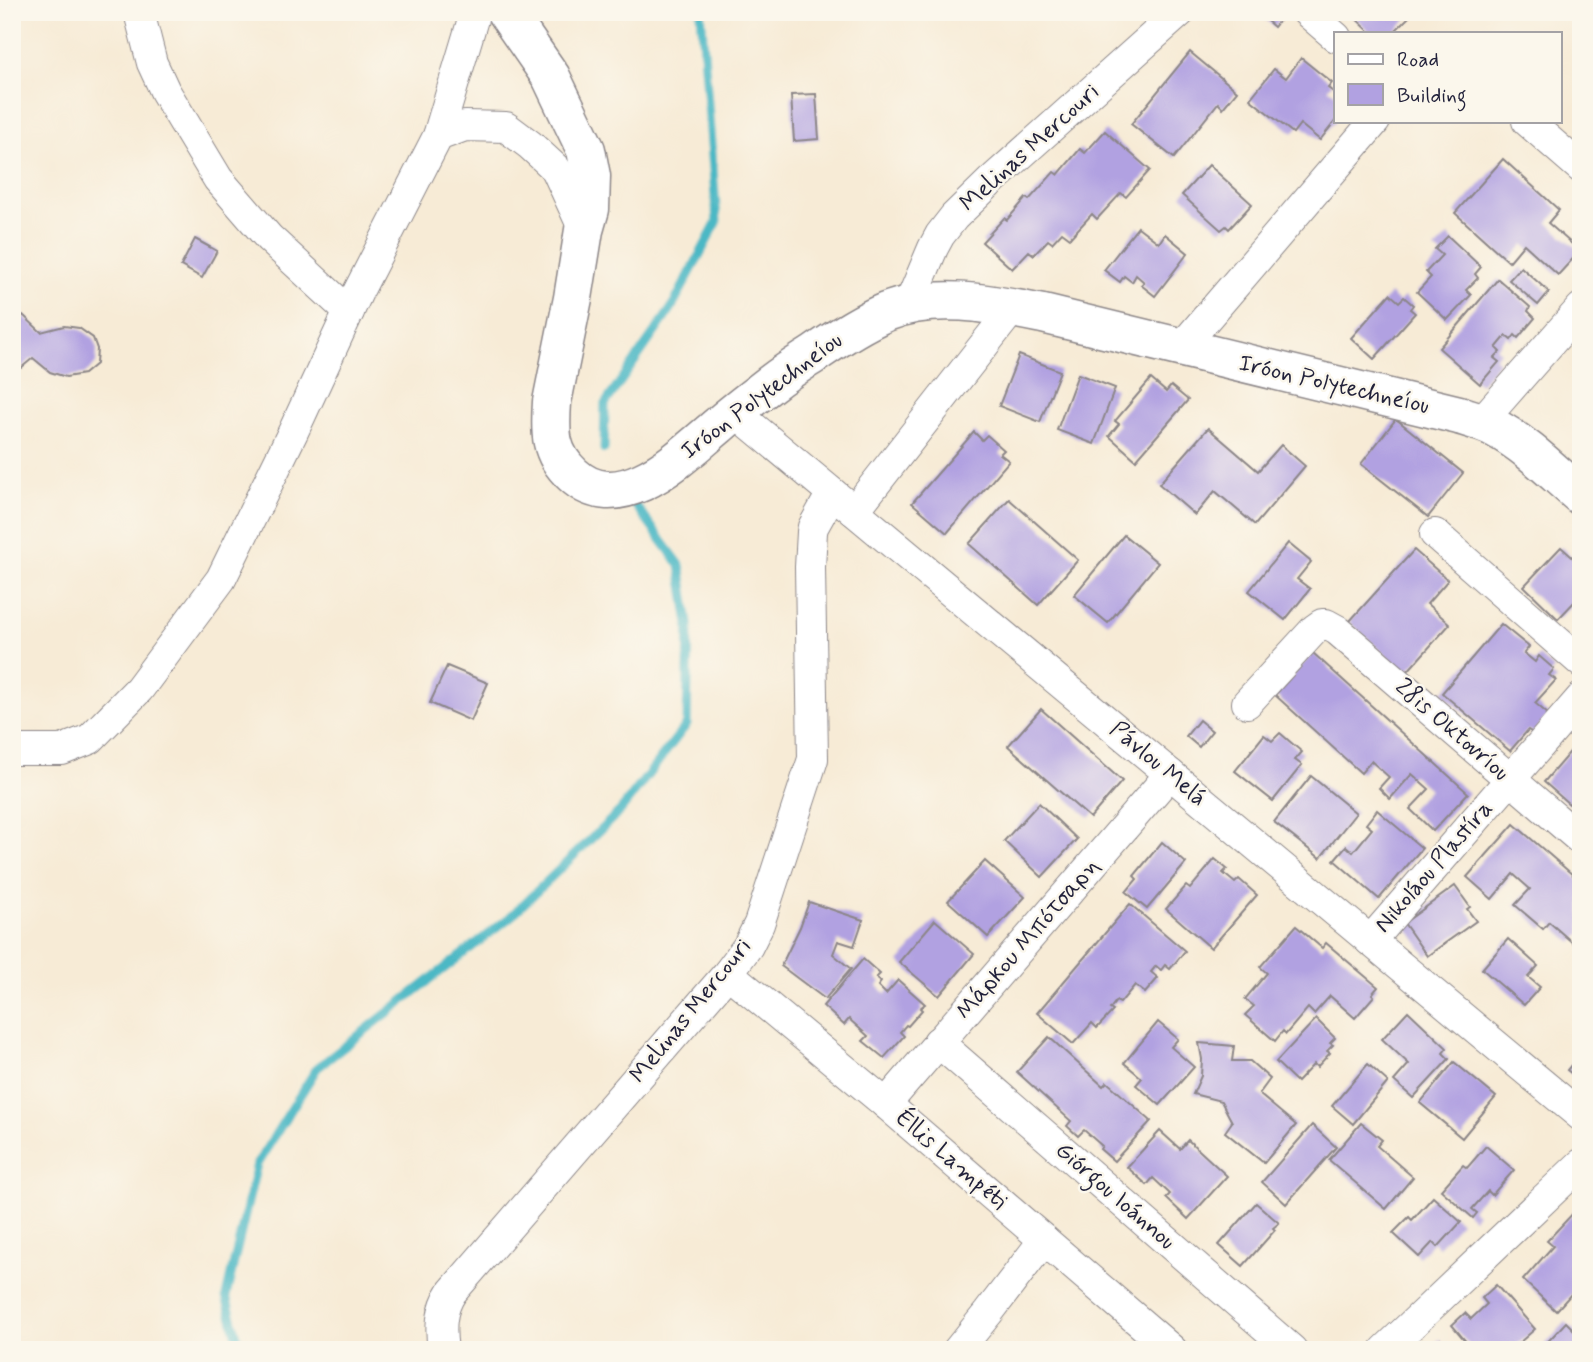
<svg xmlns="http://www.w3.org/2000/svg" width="1593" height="1362" font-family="Mynerve,sans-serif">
	<rect width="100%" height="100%" fill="#fbf7ec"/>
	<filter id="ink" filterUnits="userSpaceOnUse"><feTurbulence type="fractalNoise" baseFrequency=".0143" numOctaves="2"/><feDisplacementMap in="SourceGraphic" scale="14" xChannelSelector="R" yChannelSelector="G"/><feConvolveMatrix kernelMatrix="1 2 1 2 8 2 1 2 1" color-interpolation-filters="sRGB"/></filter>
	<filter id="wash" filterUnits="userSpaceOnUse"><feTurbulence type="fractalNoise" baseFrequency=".00686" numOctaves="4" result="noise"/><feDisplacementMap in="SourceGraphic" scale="28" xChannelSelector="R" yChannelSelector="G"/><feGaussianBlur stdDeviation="1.57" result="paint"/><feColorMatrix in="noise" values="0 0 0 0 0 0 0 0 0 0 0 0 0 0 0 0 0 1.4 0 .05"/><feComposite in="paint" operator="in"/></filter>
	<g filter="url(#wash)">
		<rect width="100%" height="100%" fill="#f7ebd6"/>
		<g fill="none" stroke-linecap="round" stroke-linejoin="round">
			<!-- stream -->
			<g stroke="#4bb8c5" stroke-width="9">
				<path d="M604,449L605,404L671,309L717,222L701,12"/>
				<path d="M262,1350L239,1344L226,1296L257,1164L317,1068L509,918L621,810L687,724L689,624L680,565L633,502"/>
			</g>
		</g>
		<g id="blocks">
			<!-- building -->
			<g fill="#b1a1e1">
				<path d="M1257,12H1286L1274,27Z"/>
				<path d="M1349,12H1414L1393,33H1371Z"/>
				<path d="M1190,52L1237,91L1223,108L1218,103L1174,158L1131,124Z"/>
				<path d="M1301,58L1332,83L1328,88L1336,94V120L1320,140L1300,124L1293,133L1250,99L1274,69L1286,78Z"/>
				<path d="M816,94L819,139L794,141L791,95Z"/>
				<path d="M1105,131L1150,170L1126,197L1121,193L1097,219L1092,214L1070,238L1062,232L1052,243L1048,240L1034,255L1029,251L1012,269L982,242L1004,218L1007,220L1026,198L1029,200L1054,172L1058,175L1080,149L1085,153Z"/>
				<path d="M1503,159L1559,210L1548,223L1580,251L1558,275L1524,244L1509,262L1455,213Z"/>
				<path d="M1209,165L1252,204L1229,229L1226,226L1221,230L1182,195Z"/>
				<path d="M1138,227L1159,243L1165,234L1188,253L1155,296L1141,285L1144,282L1136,275L1132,282L1124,276L1120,282L1104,270Z"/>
				<path d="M1448,236L1481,267L1475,274L1478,278L1466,290L1471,295L1447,320L1417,292L1431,277L1426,272L1442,255L1435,249Z"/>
				<path d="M195,239L217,251L202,278L181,266Z"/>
				<path d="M1521,267L1549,292L1538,305L1509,280Z"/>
				<path d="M1498,279L1530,307L1528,311L1535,318L1518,338L1515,335L1511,340L1506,336L1496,348L1500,352L1494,358L1499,362L1480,384L1439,348Z"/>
				<path d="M1390,294L1399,302L1404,297L1413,305L1410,309L1415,313L1374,359L1351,338Z"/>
				<path d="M23,315L41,332L64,326L79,328L93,338L97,349L96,364L84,374L66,377L50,372L33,358L21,368L12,359V325Z"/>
				<path d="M1019,355L1060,371L1040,422L999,406Z"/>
				<path d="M1078,374L1115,388L1094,444L1057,430Z"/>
				<path d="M1151,379L1166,392L1171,386L1188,400L1136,460L1109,436L1119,424L1115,421Z"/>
				<path d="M1396,419L1463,473L1428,517L1361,464Z"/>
				<path d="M1208,428L1258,471L1281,445L1305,466L1255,525L1215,491L1195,515L1159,484Z"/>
				<path d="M974,432L982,440L987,435L1004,450L1000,454L1009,461L947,533L912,503Z"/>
				<path d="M1009,499L1078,560L1038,605L969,544Z"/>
				<path d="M1124,535L1158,563L1108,623L1074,595Z"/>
				<path d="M1288,543L1311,562L1297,579L1310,589L1285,620L1249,591Z"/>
				<path d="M1561,547L1581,565V599L1579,597L1558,619L1524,586Z"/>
				<path d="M1414,550L1448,580L1427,604L1450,624L1406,673L1349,622Z"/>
				<path d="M1501,624L1529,647L1524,653L1535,662L1539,656L1554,669L1549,675L1556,680L1535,703L1549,715L1533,733L1528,730L1510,751L1442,693Z"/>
				<path d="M1313,653L1468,793L1433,831L1410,809L1429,789L1412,774L1390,799L1379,788L1389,777L1371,761L1361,773L1275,695Z"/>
				<path d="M447,666L488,683L471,721L430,703Z"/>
				<path d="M1041,709L1122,781L1090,818L1008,746Z"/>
				<path d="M1199,720L1212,731L1199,747L1186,736Z"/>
				<path d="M1280,733L1302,752L1295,760L1302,765L1273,801L1235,771L1264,735L1272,741Z"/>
				<path d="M1581,739V799L1576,795L1569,804L1544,782Z"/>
				<path d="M1311,776L1356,813L1320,858L1274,822Z"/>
				<path d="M1039,803L1077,839L1042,877L1004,841Z"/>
				<path d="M1377,810L1422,848L1379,899L1334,860L1346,846L1353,852L1372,829L1366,824Z"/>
				<path d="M1514,824L1581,882V934L1573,943L1549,922L1543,929L1515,905L1530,889L1513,874L1492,899L1467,877Z"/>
				<path d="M1162,842L1186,863L1147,909L1126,892L1137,879L1134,876Z"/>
				<path d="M1215,859L1227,869L1223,873L1235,883L1239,879L1257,895L1211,948L1166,909L1186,886L1190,889Z"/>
				<path d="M985,861L1025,897L988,937L948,901Z"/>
				<path d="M1455,886L1470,907L1467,909L1476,921L1427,956L1404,923Z"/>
				<path d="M809,902L863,920L854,946L838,941L833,954L851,969L825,999L781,966L800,927Z"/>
				<path d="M1130,904L1185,951L1170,969L1165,965L1161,970L1156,966L1151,972L1158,978L1145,993L1135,985L1120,1003L1116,1001L1110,1009L1113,1011L1097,1028L1092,1023L1073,1044L1037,1013Z"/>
				<path d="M935,920L974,954L939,996L899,962Z"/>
				<path d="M1296,926L1322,948L1326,943L1378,987L1372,994L1374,996L1355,1018L1330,996L1314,1014L1308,1008L1286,1034L1283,1031L1275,1041L1245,1015L1254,1006L1245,999L1267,973L1260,967Z"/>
				<path d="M1508,939L1538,966L1528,977L1540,987L1524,1005L1482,969Z"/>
				<path d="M863,959L880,974L876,978L881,982L878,986L886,994L898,980L925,1004L920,1008L922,1010L908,1026L906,1025L900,1032L904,1036L884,1058L863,1041L868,1036L849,1019L844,1025L823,1006Z"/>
				<path d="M1408,1011L1447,1048L1443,1053L1449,1059L1413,1098L1394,1081L1409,1064L1382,1039Z"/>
				<path d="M1316,1019L1335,1038L1330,1043L1333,1045L1327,1051L1330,1053L1317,1067L1314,1064L1297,1082L1276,1062Z"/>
				<path d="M1158,1022L1178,1039L1171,1047L1194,1067L1160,1105L1136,1085L1142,1078L1124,1063Z"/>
				<path d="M1049,1037L1103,1086L1107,1082L1151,1121L1114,1161L1100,1149L1102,1146L1084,1130L1078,1136L1067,1126L1071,1121L1017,1072Z"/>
				<path d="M1199,1043L1234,1046L1232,1061H1250L1270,1079L1259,1094L1296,1125L1264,1163L1225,1132L1232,1122L1221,1101L1193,1094L1201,1076L1202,1059Z"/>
				<path d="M1581,1053V1081L1567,1070Z"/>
				<path d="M1454,1062L1496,1097L1462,1138L1420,1103Z"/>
				<path d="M1368,1064L1388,1082L1353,1124L1332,1106Z"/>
				<path d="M1361,1123L1382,1140L1377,1146L1413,1177L1386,1209L1329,1160Z"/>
				<path d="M1312,1125L1336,1147L1286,1204L1262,1182Z"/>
				<path d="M1160,1131L1180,1149L1188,1140L1227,1176L1188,1219L1166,1198L1170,1194L1153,1178L1147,1185L1127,1167Z"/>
				<path d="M1486,1146L1514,1170L1492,1195L1488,1191L1472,1209L1477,1213L1473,1218L1441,1190L1463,1165L1467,1168Z"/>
				<path d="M1433,1197L1461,1222L1438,1247L1433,1242L1419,1257L1393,1233L1409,1217L1412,1220Z"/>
				<path d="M1256,1203L1279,1223L1273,1228L1275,1230L1243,1266L1219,1245Z"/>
				<path d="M1576,1210L1581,1214V1283L1556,1311L1523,1280L1553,1246L1547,1241Z"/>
				<path d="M1496,1285L1535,1329L1511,1350H1473L1452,1325L1465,1313L1471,1319L1487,1304L1482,1298Z"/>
				<path d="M1566,1322L1581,1337V1350H1540Z"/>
				<path d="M1440,1339L1449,1350H1427Z"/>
			</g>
		</g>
	</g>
	<g filter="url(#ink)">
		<use href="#blocks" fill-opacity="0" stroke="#8c8688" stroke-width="2"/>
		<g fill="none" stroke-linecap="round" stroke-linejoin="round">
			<!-- street casing -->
			<g stroke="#8c8688" stroke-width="32">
				<g id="street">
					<path d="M139,12L152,63L165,91L218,179L269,238L349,312"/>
					<path d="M1307,12L1336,37"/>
					<path d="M1527,121L1581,168"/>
					<path d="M438,136L473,19L472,12"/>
					<path d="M909,305L933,248L940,235L954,217L990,182L1180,12"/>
					<path d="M1180,349L1375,121"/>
					<path d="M735,412L1581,1116"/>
					<path d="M1481,422L1581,308"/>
					<path d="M854,511L1013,308"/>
					<path d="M1435,534L1581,662"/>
					<path d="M1247,703L1315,629L1322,624H1326L1337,630L1581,840"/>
					<path d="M12,750H62L90,739L139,689L221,579L293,432L358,292L438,136L465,126L506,127L530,145L556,169L584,230"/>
					<path d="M1370,941L1581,698"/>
					<path d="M728,973L886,1104L1172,1350"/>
					<path d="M938,1042L1292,1350"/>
					<path d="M886,1104L1170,774"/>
					<path d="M443,1350C440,1329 440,1310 452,1292L728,973L748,946L759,924L813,759L810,567L812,532L813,527L832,493"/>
					<path d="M958,1350L988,1313L1044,1240"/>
					<path d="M1385,1350L1581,1164"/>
				</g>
			</g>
			<!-- secondary casing -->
			<g stroke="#8c8688" stroke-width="41">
				<path id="secondary" d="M506,12L551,77L586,150L591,176L590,209L584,230L573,298L552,402C550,432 549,453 573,475C620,519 683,455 719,425C736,410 755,396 773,382C786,372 799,364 813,355C836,339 860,323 886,312C936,292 992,304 1043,314L1459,415C1471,419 1484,422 1495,428C1527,445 1554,473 1581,496"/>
			</g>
			<!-- street -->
			<use href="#street" stroke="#fff" stroke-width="30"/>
			<!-- secondary -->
			<use href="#secondary" stroke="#fff" stroke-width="38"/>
		</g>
	</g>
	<g text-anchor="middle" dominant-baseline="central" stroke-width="5" stroke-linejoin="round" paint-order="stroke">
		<!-- street labels -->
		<g font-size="24" fill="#22223b" stroke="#fbf7ec">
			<text transform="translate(1030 148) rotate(-42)">Melinas Mercouri</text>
			<text transform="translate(1334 385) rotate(13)">Iróon Polytechneíou</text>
			<text transform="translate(762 396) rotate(-37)">Iróon Polytechneíou</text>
			<text transform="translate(1452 730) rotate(41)">28is Oktovríou</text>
			<text transform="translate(1158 764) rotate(40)">Pávlou Melá</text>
			<text transform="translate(1434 867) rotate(-49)">Nikoláou Plastíra</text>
			<text transform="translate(1028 939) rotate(-49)">Μάρκου Μπότσαρη</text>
			<text transform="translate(691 1011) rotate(-51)">Melinas Mercouri</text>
			<text transform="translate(951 1160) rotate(41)">Éllis Lampéti</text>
			<text transform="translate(1115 1196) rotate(41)">Giórgou Ioánnou</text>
		</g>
	</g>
	<!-- margin -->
	<rect width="1593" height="1362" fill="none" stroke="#fbf7ec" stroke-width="42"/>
	<!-- legend -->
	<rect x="1334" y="32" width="228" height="91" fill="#fbf7ec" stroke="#a4a2a5" stroke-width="2"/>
	<rect x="1348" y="54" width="35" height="10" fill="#ffffff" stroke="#a4a2a5" stroke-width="2"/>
	<text x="1397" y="66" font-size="21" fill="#22223b">Road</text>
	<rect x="1348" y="84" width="35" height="21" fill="#b1a1e1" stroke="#a4a2a5" stroke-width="2"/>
	<text x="1397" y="102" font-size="21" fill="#22223b">Building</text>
</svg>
